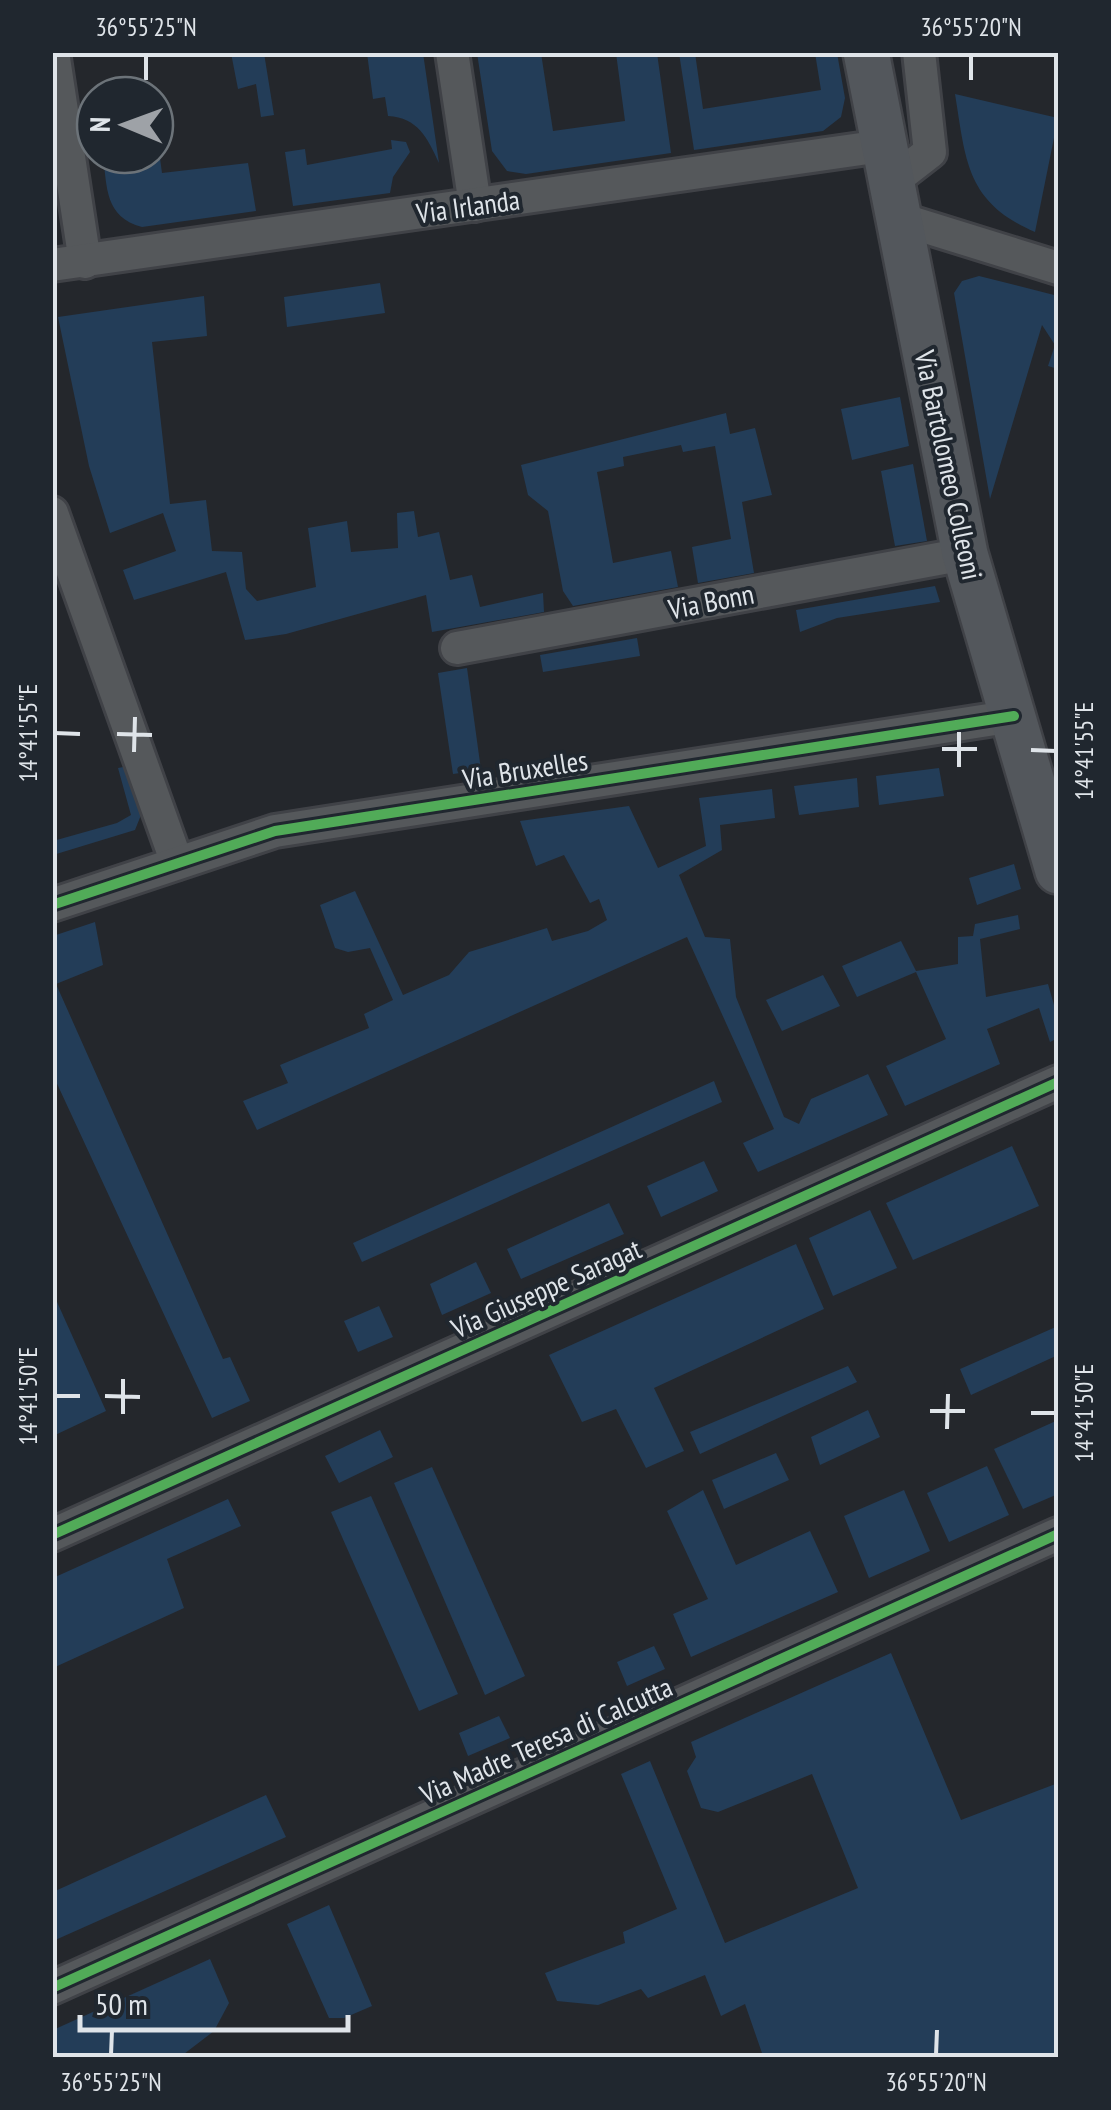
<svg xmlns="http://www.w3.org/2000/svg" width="1111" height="2110" font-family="'PT Sans Narrow',sans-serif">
	<rect width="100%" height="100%" fill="#24272c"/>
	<!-- green -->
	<g fill="#233d58">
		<path d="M231,53H264L274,115L261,117L256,84L238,89Z"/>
		<path d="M367,53H423L439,163C427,137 418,118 388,116L385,97L373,99Z"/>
		<path d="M477,53H541L553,131L625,121L616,53H657L671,153L526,174L507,171L492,151Z"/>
		<path d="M679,53H695L703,109L821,90L815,53H837L845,98L841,117L823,131L694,150Z"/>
		<path d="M955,94L1058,118L1035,232C966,202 966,161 955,94Z"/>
		<path d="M155,121L162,173L248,163L256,211L142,227C105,217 107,188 103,155H155Z"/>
		<path d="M391,140L406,142L410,152L393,177L390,193L293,206L285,152L305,149L307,165L392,149Z"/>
		<path d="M979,276L1058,296V369L1048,366L1055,345L1042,325L990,499L954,293L962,281Z"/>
		<path d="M380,283L385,313L287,327L284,297Z"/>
		<path d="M204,296L207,336L152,342L170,504L206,500L212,551L242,552L246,589L257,601L316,587L308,528L347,521L351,552L398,548L397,513L414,511L418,537L439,532L450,580L472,575L480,607L543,593L544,612L432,632L426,595L286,634L245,640L226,572L134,600L123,570L176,551L163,513L110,533L89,466L58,317Z"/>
		<path d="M900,397L909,446L852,460L841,409Z"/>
		<path d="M726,413L730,434L755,428L772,495L742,502L754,573L698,583L692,547L731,539L715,446L683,452L681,445L623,457L624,466L597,472L613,563L671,551L678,587L573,606L563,591L548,511L528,495L521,465Z"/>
		<path d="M913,464L927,541L895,546L881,471Z"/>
		<path d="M935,586L940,602L837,618L800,632L796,610Z"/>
		<path d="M637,638L640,656L543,672L540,655Z"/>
		<path d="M467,668L481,770L453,774L438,673Z"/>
		<path d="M129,766L143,810L135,830L53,855V841L117,823L131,815L118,768Z"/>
		<path d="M939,768L944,796L879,805L876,776Z"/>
		<path d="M857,778L859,807L799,815L794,786Z"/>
		<path d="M772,789L775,818L720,825L722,850L679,875L705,937L730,939L736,997L784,1117L799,1124L811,1099L868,1074L888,1115L758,1172L743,1143L774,1129L687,937L257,1130L243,1101L288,1083L280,1065L369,1028L364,1014L393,1000L370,948L348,952L335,948L320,905L355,891L403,995L449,975L469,952L547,928L552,941L588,931L607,920L599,899L590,903L564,855L536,866L520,821L629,806L658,868L706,846L699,798Z"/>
		<path d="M1014,864L1021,889L977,905L969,878Z"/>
		<path d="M1018,915L1020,929L980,939L986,997L1048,984L1058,1019V1038L1050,1042L1039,1008L987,1029L1000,1064L905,1106L886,1066L946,1039L916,972L857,997L842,966L901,941L916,971L958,964V937L973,936L975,924Z"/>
		<path d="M95,922L103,965L56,984L223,1359L230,1357L250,1401L212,1418L53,1075V936Z"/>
		<path d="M823,975L840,1006L782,1031L766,1000Z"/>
		<path d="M714,1081L722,1102L362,1262L353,1243Z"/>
		<path d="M1012,1146L1039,1206L913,1260L886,1203Z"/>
		<path d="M704,1161L718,1191L661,1217L647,1186Z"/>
		<path d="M609,1203L624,1234L521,1279L507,1249Z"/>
		<path d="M870,1210L897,1268L833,1296L809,1238Z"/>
		<path d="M796,1244L824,1309L654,1388L684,1451L646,1468L616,1409L582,1422L549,1355Z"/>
		<path d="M476,1262L491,1293L442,1315L430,1284Z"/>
		<path d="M53,1293L106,1411L53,1436H52Z"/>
		<path d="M379,1306L393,1337L358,1352L344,1321Z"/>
		<path d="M1058,1326V1355L971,1395L960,1369Z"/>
		<path d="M848,1366L857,1382L700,1454L690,1432Z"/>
		<path d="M868,1410L880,1437L820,1465L811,1437Z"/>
		<path d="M1058,1420V1494L1023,1509L994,1449Z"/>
		<path d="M380,1430L393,1457L339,1483L325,1456Z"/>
		<path d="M776,1453L789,1480L724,1509L712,1480Z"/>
		<path d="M987,1466L1009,1515L949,1542L927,1493Z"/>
		<path d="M432,1467L525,1676L485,1695L394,1483Z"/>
		<path d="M703,1490L736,1565L810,1531L838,1592L691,1657L673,1614L708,1599L667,1511Z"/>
		<path d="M904,1490L930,1551L869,1578L844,1516Z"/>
		<path d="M371,1496L458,1694L419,1711L331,1512Z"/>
		<path d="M228,1499L241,1526L167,1559L184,1608L53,1668V1578Z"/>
		<path d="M654,1646L665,1669L627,1686L617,1662Z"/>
		<path d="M891,1653L961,1820L1058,1783V2057H754L762,2053L745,2004L721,2016L705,1975L648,1998L641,1989L598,2005L557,2001L545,1973L625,1943L623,1932L677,1909L621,1774L650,1761L725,1943L858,1888L812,1774L718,1812L701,1808L687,1771L696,1757L691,1742Z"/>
		<path d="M499,1716L510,1738L468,1756L459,1733Z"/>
		<path d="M266,1795L286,1837L53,1941V1892Z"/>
		<path d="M329,1905L372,2006L344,2018H329L287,1924Z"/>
		<path d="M210,1959L229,2003L214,2031L180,2057H53V2030Z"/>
	</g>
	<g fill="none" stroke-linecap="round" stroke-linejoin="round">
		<!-- minor casing -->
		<g stroke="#404247" stroke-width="38">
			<g id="minor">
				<path d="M53,52L85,262"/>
				<path d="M452,52L475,205"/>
				<path d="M890,183L930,152L919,52"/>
				<path d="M897,218L1058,268"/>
				<path d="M52,265L882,146"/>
				<path d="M52,513L177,863"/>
				<path d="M457,648L965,554"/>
				<path d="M52,905L275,831L1014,716"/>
				<path d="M52,1535L1058,1082"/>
				<path d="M52,1988L1058,1534"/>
			</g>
		</g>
		<!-- secondary casing -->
		<g stroke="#404247" stroke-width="50">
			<path id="secondary" d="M866,52L965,554L1058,871"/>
		</g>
		<!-- minor -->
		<use href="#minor" stroke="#55585b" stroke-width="32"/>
		<!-- secondary -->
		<use href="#secondary" stroke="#53575c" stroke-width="45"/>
		<!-- cycleway casing -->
		<g stroke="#20272f" stroke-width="16">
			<g id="cycleway">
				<path d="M52,905L275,831L1014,716"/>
				<path d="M52,1535L1058,1082"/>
				<path d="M52,1988L1058,1534"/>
			</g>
		</g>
		<!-- cycleway -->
		<use href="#cycleway" stroke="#51ab58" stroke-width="10"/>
	</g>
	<!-- ticks -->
	<path fill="none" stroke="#dfe4e9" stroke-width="4" d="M146,80V55M971,80V55M55,733L80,734M117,734L152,735M942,749H977M1031,750L1056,751M134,752L135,717M959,767V732M55,1396H80M105,1396L140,1397M930,1411H965M1031,1413H1056M123,1414V1379M947,1429L948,1394M111,2055L112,2030M936,2055L937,2030"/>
	<g text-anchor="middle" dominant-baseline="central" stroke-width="8" stroke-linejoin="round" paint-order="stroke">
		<!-- street labels -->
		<g font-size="28" fill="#dfe4e9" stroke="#20272f">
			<text transform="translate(468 206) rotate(-8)">Via Irlanda</text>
			<text transform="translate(949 465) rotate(78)">Via Bartolomeo Colleoni</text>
			<text transform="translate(711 601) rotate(-11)">Via Bonn</text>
			<text transform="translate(525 769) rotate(-9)">Via Bruxelles</text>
			<text transform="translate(546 1288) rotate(-24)">Via Giuseppe Saragat</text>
			<text transform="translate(546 1740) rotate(-24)">Via Madre Teresa di Calcutta</text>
		</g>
	</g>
	<!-- border -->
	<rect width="1111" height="2110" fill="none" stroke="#20272f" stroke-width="110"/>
	<!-- north arrow -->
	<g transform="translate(125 125) rotate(271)"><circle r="48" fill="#20272f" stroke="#6c7379" stroke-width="2.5"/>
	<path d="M0-8L18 38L0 25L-18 38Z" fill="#9ea2a7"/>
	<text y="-15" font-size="28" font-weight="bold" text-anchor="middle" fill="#dfe4e9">N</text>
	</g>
	<!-- scale -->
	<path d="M80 2015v15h268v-15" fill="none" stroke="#dfe4e9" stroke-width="5"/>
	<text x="95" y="2015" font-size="30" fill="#dfe4e9" stroke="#20272f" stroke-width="8" paint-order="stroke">50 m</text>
	<rect x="55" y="55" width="1001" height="2000" fill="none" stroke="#dfe4e9" stroke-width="4"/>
	<g font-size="25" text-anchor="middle" fill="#dfe4e9">
		<text x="146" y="36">36°55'25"N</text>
		<text x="971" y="36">36°55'20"N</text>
		<text transform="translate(28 733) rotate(-90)" y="9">14°41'55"E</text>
		<text transform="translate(1084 751) rotate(-90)" y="9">14°41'55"E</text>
		<text transform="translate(28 1396) rotate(-90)" y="9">14°41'50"E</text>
		<text transform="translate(1084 1413) rotate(-90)" y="9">14°41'50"E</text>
		<text x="111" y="2091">36°55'25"N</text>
		<text x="936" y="2091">36°55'20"N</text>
	</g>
</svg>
